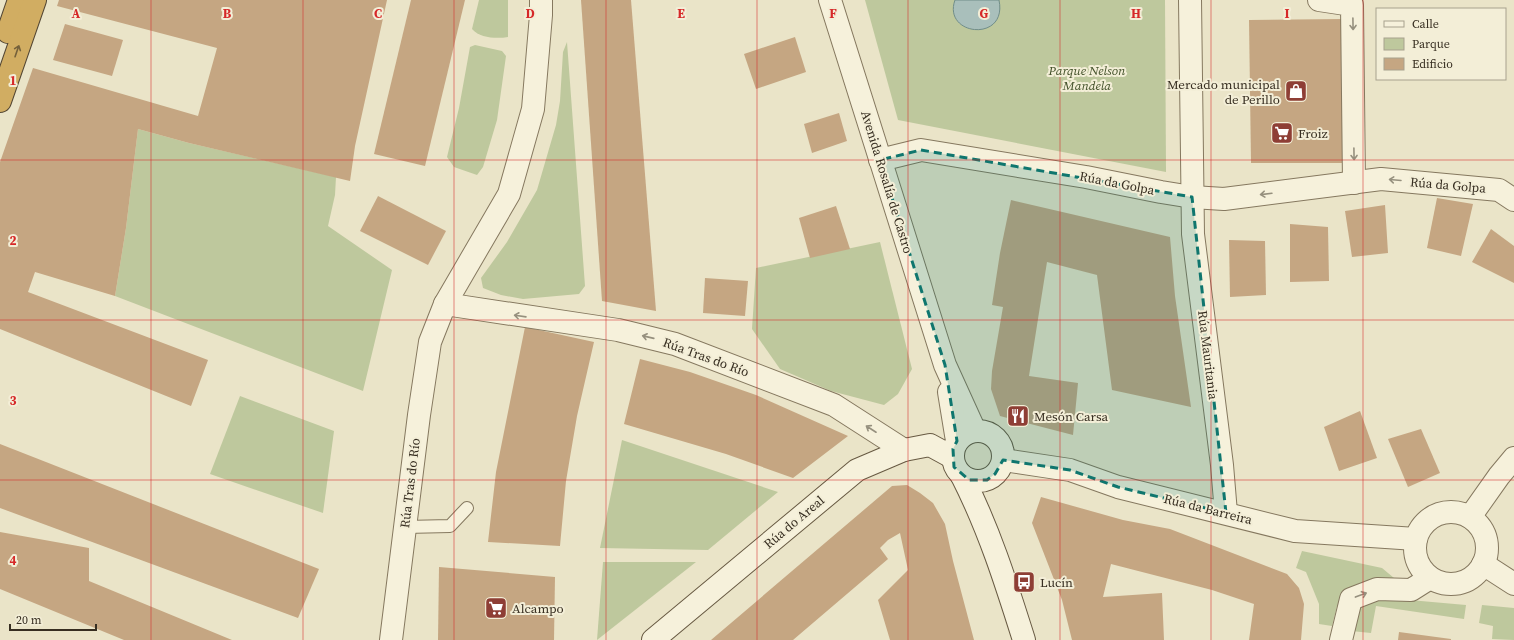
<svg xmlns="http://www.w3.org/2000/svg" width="1514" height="640" font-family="'Source Serif 4',serif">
	<rect width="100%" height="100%" fill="#eae4c8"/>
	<!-- green -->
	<g fill="#bec89d">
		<path d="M479,0H508V37C496,39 480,38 472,29Z"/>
		<path d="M865,0H1165L1166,172L898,120Z"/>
		<path d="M567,42L585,286L579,294L523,299L501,295L483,288L481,278L507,242L537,190L556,125L560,101L563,52Z"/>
		<path d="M475,45L502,51L506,56L497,120L483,167L477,175L454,167L447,157L459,108L470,47Z"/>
		<path d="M138,129L189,143L336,177L335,195L328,226L392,270L363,391L115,296L126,228Z"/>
		<path d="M880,242L912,369L898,394L884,405L831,391L780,369L752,329L756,268Z"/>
		<path d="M240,396L334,431L323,513L210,474Z"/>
		<path d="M622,440L778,492L708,550L600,548Z"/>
		<path d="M1302,551L1382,568L1394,578L1365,581L1348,591L1337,606L1332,626L1319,624V604L1306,572L1296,568Z"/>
		<path d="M603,562H696L597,640Z"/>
		<path d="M1387,598L1466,605L1464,619L1376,606L1371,633L1351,631L1355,611L1366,602Z"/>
		<path d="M1482,605L1514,608V640L1492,639L1493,626L1479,623Z"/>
	</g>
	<!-- water -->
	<path fill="#a9bfbb" stroke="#708d89" d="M955,0H999C1008,43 942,36 955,0Z"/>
	<!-- building -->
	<g fill="#c5a682">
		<path d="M59,0H387L355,146L350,181L189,143L138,129L126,228L115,296L35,272L28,292L208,360L191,406L0,329V162L33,68L198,116L217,48L57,6Z"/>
		<path d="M411,0H465L425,166L374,154Z"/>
		<path d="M581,0H631L656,311L602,301Z"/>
		<path d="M1343,19L1344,163H1251L1249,20Z"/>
		<path d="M65,24L123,40L112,76L53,60Z"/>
		<path d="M795,37L806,72L756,89L744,54Z"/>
		<path d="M839,113L847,141L812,153L804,124Z"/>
		<path d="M378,196L446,231L428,265L360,231Z"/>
		<path d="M1437,198L1473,204L1461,256L1427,248Z"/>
		<path d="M1011,200L1170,237L1175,296L1191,407L1112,390L1097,275L1047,262L1029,376L1078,383L1073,435L1000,416L991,389L992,371L1003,307L992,305L1000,253Z"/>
		<path d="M1385,205L1388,253L1352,257L1345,211Z"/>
		<path d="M836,206L850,249L810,258L799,218Z"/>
		<path d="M1290,224L1328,227L1329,281L1290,282Z"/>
		<path d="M1491,229L1514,246V283L1472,262Z"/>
		<path d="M1229,240L1265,241L1266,295L1230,297Z"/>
		<path d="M705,278L748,281L745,316L703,313Z"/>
		<path d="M525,327L594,342L577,416L566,481L560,546L488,542L496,472Z"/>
		<path d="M640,359L690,372L756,395L848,436L793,478L726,454L624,424Z"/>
		<path d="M1360,411L1377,458L1339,471L1324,427Z"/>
		<path d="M1421,429L1440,473L1408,487L1388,439Z"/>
		<path d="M0,444L319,569L298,618L0,508Z"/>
		<path d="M907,485L920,493L933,503L945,524L953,561L974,640H890L878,600L908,570L900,533L888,540L880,548L888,559L793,640H711L892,486Z"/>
		<path d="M1041,497L1123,520L1170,529L1287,574L1299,588L1304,604L1301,640H1249L1254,604L1212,590L1111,564L1103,597L1162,593L1164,640H1072L1062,600L1032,523Z"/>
		<path d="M0,532L89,548V581L232,640H124L0,589Z"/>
		<path d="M439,567L555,577L554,640H438Z"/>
		<path d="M1399,632L1451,639V640H1398Z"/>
	</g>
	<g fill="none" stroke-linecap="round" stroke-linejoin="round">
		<!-- lane casing -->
		<g stroke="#85785f" stroke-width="14">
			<path id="lane" d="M405,527L450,526L467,508"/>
		</g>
		<!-- street casing -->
		<g stroke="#85785f" stroke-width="24">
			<g id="street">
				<path d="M830,0L945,365L975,431"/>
				<path d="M1190,0L1193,234L1222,465L1226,513"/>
				<path d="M1319,0L1352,5L1354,183"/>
				<path d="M880,160L921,150L1086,177L1161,192L1192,197L1224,199L1381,179L1499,190L1514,200"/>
				<path d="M445,304L618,330L675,344L834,405L904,450"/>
				<path d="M949,392L957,441"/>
				<path d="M1003,460L1070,470L1118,487L1295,531L1416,539"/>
				<circle cx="1451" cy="548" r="36"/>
				<path d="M1470,517L1499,476L1514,458"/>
				<path d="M1483,564L1514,584"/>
				<path d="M391,640L419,415L430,342L445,304L509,194L533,109L541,15V0"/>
				<path d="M1341,640L1351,599L1377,589L1411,590L1430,578"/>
			</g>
		</g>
		<!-- secondary casing -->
		<g stroke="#675942" stroke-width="24">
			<g id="secondary">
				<circle cx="978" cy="456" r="25"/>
				<path d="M962,476C989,529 1006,583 1024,640"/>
				<path d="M653,640L857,470L904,450L930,445L952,457"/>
			</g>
		</g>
		<!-- highway casing -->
		<g stroke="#534633" stroke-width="24">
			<g id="highway">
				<path d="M8,32L19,0"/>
				<path d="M0,101L35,0"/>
			</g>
		</g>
		<!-- lane -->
		<use href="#lane" stroke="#f6f1db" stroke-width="12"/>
		<!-- street -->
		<use href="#street" stroke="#f6f1db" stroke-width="22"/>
		<!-- secondary -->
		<use href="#secondary" stroke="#f6f1db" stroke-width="22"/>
		<!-- highway -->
		<use href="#highway" stroke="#d1ad62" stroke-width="22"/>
	</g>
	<!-- one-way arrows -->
	<defs><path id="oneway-shaft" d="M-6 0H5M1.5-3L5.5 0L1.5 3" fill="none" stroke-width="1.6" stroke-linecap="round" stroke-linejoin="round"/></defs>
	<g stroke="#96907e">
		<use href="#oneway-shaft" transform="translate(1353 24) rotate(89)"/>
		<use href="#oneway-shaft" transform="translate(1354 154) rotate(89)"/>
		<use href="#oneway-shaft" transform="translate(1395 180) rotate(-175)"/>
		<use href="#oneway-shaft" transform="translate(1266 194) rotate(173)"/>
		<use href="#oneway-shaft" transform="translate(520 316) rotate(-172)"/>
		<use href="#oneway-shaft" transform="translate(648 337) rotate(-167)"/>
		<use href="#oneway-shaft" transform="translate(871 429) rotate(-147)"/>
		<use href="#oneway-shaft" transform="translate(1361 595) rotate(-20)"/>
	</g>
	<use stroke="#75613b" href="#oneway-shaft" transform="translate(17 51) rotate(-71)"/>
	<!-- marked area -->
	<path fill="#0f766e" fill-opacity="0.2" stroke="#0f766e" stroke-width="3" stroke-dasharray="8 5" stroke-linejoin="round" d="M921,150L1192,197L1226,513L1118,487L1070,470L1003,460L995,474L987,480H969L954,467L953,449L957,441L945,365L880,160Z"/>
	<!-- grid -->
	<path fill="none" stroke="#d62828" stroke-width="1" stroke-opacity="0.55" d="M151,0V640M303,0V640M454,0V640M606,0V640M757,0V640M908,0V640M1060,0V640M1211,0V640M1363,0V640M0,160H1514M0,320H1514M0,480H1514"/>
	<!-- icons -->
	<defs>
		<g id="shop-square" transform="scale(1.15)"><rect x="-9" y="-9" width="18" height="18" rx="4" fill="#8e3e35" stroke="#f3eed7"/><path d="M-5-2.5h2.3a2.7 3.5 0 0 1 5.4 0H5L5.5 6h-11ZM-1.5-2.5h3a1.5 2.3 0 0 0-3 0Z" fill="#fff"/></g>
		<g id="supermarket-square" transform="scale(1.15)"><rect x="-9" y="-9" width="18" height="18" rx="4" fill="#8e3e35" stroke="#f3eed7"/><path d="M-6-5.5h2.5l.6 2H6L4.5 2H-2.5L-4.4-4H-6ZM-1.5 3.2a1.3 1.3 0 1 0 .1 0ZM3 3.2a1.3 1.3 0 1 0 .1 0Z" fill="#fff"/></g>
		<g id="restaurant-square" transform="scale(1.15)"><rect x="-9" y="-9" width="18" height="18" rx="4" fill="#8e3e35" stroke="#f3eed7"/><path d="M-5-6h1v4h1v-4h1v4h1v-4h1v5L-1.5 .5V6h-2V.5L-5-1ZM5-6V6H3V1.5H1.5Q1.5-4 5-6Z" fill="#fff"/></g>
		<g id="bus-square" transform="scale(1.15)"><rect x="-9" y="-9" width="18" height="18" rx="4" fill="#8e3e35" stroke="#f3eed7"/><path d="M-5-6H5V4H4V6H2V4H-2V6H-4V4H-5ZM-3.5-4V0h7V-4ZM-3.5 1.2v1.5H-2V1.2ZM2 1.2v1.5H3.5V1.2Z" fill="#fff"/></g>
	</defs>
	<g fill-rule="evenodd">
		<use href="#shop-square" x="1296" y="91"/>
		<use href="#supermarket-square" x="1282" y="133"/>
		<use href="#restaurant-square" x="1018" y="416"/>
		<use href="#bus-square" x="1024" y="582"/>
		<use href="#supermarket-square" x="496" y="608"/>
	</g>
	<g text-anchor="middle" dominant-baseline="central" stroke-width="4" stroke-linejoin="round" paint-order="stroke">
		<!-- park labels -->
		<g font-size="13" font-style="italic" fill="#43512a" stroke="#f3eed7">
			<text x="1087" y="70">Parque Nelson<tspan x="1087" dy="15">Mandela</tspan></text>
		</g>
		<!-- poi labels -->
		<g font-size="13" fill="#372e21" stroke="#f3eed7" text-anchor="start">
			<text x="1280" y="84" text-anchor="end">Mercado municipal<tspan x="1280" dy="15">de Perillo</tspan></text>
			<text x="1298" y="133">Froiz</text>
			<text x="1034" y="416">Mesón Carsa</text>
			<text x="1040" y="582">Lucín</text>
			<text x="512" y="608">Alcampo</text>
		</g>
		<!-- street labels -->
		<g font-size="13" fill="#372e21" stroke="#f3eed7">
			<text transform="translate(887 182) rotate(73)">Avenida Rosalía de Castro</text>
			<text transform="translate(1117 183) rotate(11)">Rúa da Golpa</text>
			<text transform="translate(1448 185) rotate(5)">Rúa da Golpa</text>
			<text transform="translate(1208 355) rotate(83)">Rúa Mauritania</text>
			<text transform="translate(706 357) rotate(20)">Rúa Tras do Río</text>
			<text transform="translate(410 483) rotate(-83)">Rúa Tras do Río</text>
			<text transform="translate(1208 509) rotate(14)">Rúa da Barreira</text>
			<text transform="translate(794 522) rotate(-40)">Rúa do Areal</text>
		</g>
	</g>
	<g font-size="13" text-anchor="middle" font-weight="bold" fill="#d62828" stroke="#f3eed7" stroke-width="4" stroke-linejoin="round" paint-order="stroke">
		<text x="76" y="18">A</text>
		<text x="227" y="18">B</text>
		<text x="378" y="18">C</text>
		<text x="530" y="18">D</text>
		<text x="681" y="18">E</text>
		<text x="833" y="18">F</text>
		<text x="984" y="18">G</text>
		<text x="1136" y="18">H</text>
		<text x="1287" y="18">I</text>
		<text x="13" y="85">1</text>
		<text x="13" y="245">2</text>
		<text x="13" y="405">3</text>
		<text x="13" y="565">4</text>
	</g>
	<!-- legend -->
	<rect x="1376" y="8" width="130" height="72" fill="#f3eed7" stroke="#a8a18e"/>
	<rect x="1384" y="21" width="20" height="6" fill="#f6f1db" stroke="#a8a18e"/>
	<text x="1412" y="28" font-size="12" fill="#372e21">Calle</text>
	<rect x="1384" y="38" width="20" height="12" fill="#bec89d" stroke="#a8a18e"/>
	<text x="1412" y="48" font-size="12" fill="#372e21">Parque</text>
	<rect x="1384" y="58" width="20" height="12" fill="#c5a682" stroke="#a8a18e"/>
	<text x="1412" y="68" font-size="12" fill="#372e21">Edificio</text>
	<!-- scale -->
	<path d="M10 624v6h86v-6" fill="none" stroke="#372e21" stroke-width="2"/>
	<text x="16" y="624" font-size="12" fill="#372e21" stroke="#f3eed7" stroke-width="3" paint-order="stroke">20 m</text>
</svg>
